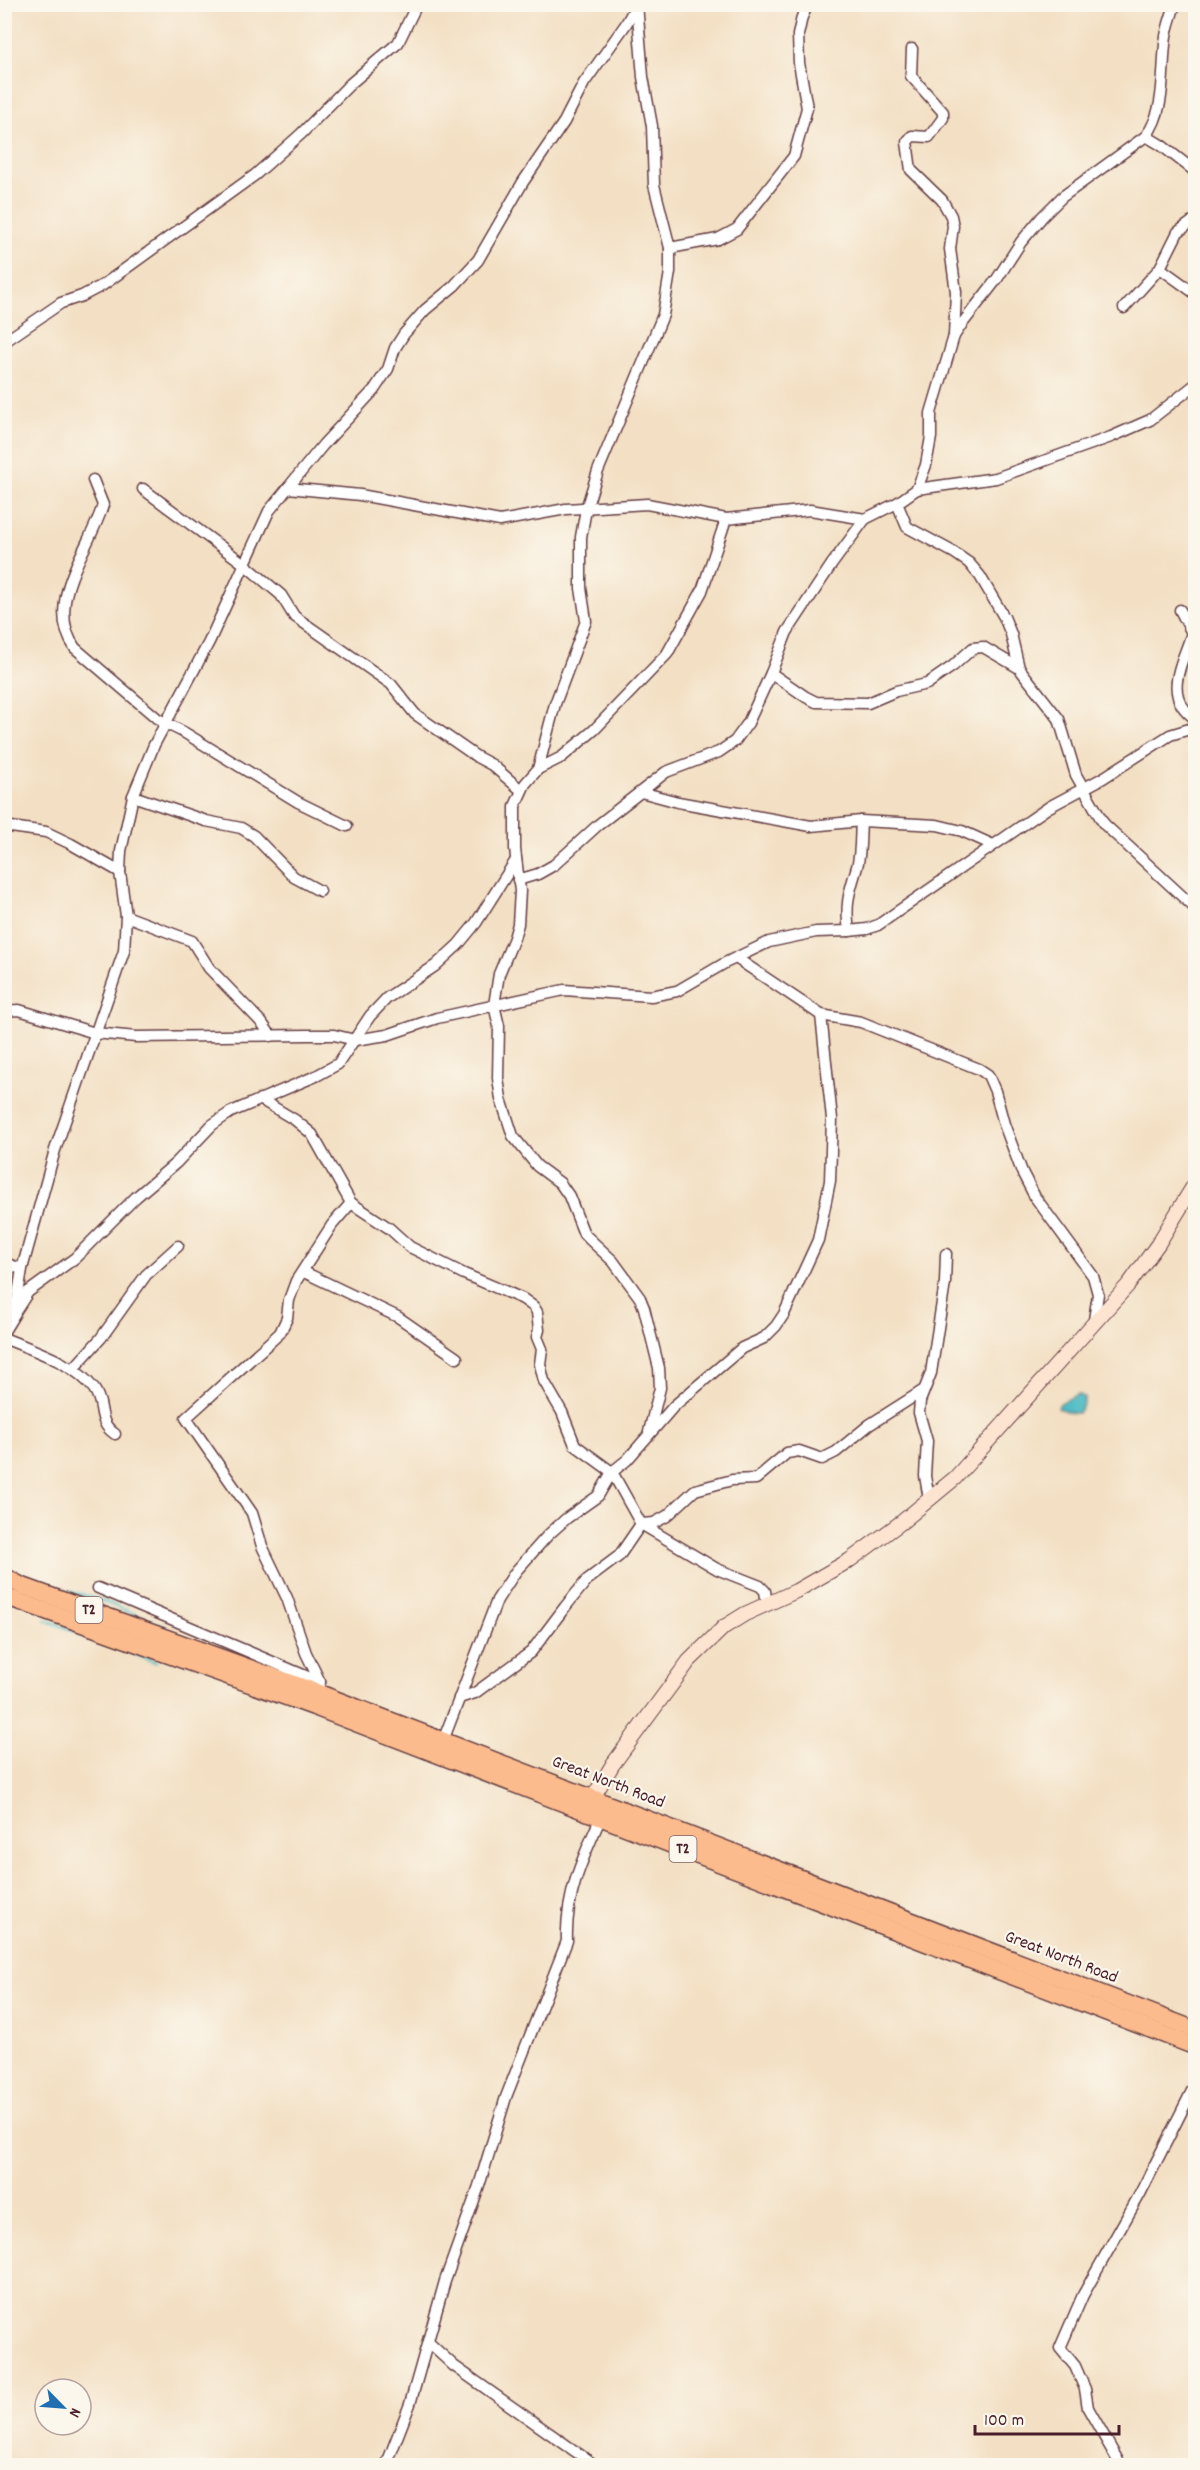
<svg xmlns="http://www.w3.org/2000/svg" width="1200" height="2470" font-family="Dekko,sans-serif">
	<rect width="100%" height="100%" fill="#fbf7ec"/>
	<filter id="ink" filterUnits="userSpaceOnUse"><feTurbulence type="fractalNoise" baseFrequency=".0167" numOctaves="2"/><feDisplacementMap in="SourceGraphic" scale="12" xChannelSelector="R" yChannelSelector="G"/><feConvolveMatrix kernelMatrix="1 2 1 2 8 2 1 2 1" color-interpolation-filters="sRGB"/></filter>
	<filter id="wash" filterUnits="userSpaceOnUse"><feTurbulence type="fractalNoise" baseFrequency=".008" numOctaves="4" result="noise"/><feDisplacementMap in="SourceGraphic" scale="24" xChannelSelector="R" yChannelSelector="G"/><feGaussianBlur stdDeviation="1.35" result="paint"/><feColorMatrix in="noise" values="0 0 0 0 0 0 0 0 0 0 0 0 0 0 0 0 0 1.4 0 .05"/><feComposite in="paint" operator="in"/></filter>
	<g filter="url(#wash)">
		<rect width="100%" height="100%" fill="#f3dfc3"/>
		<!-- water -->
		<path fill="#4ebcc4" stroke="#4c6e78" stroke-width="1.5" d="M1078,1394L1084,1398V1403L1078,1413H1072L1058,1408L1060,1403Z"/>
		<g fill="none" stroke-linecap="round" stroke-linejoin="round">
			<!-- stream -->
			<g stroke="#4ebcc4" stroke-width="3">
				<path d="M4,1564L15,1574"/>
				<path d="M60,1591C97,1594 131,1614 165,1627"/>
				<path d="M46,1620L156,1662"/>
			</g>
		</g>
	</g>
	<g filter="url(#ink)">
		<g fill="none" stroke-linecap="round" stroke-linejoin="round">
			<!-- street casing -->
			<g stroke="#633c42" stroke-width="13">
				<g id="street">
					<path d="M637,4L643,77L652,126L654,185L670,248V272L663,315L598,471L586,509L581,537V588L586,621L555,704L538,769L525,784L515,806V849L520,891L518,924L514,938L499,974L494,1005L499,1026L498,1078L501,1099L513,1136L537,1166L560,1183L569,1196L584,1234L613,1261L640,1298L644,1308L659,1368L660,1388L649,1432"/>
					<path d="M912,49L911,76L943,112V118L929,137L912,136L907,142L911,170L942,200L951,216L953,226L950,249L956,292L954,336"/>
					<path d="M1146,136L1161,145L1196,172"/>
					<path d="M670,248L718,239L737,229L794,156L807,108L799,63L798,35L802,17L808,4"/>
					<path d="M1160,268L1196,294"/>
					<path d="M1124,308L1160,268L1178,232L1196,219"/>
					<path d="M4,342L61,303L82,296L103,285L255,175L301,134L350,84L398,43L417,4"/>
					<path d="M93,480L103,505C90,549 43,602 75,648L158,719L185,733L298,802L347,826"/>
					<path d="M288,488L360,495L500,521L566,509L647,504L726,519L810,510L865,519L897,503L917,489L996,478L1111,437L1150,420L1196,384"/>
					<path d="M143,489L243,563L281,595L294,616L391,684L415,714L477,757L492,765L521,790"/>
					<path d="M917,489L926,465L931,437V413L954,336L962,324L997,279L1021,242L1042,217L1062,197L1146,136C1167,109 1161,69 1166,36C1168,25 1172,15 1175,4"/>
					<path d="M897,503L907,527L953,552L969,563L980,576L1004,617L1011,634L1019,668L1059,719L1076,775L1104,824L1196,909"/>
					<path d="M1180,610L1192,633C1182,665 1161,696 1196,719"/>
					<path d="M771,673L806,697L816,702L868,703L896,691L927,684L953,666L973,648L983,647L1019,668"/>
					<path d="M538,769L562,757L594,730L667,654L702,591L726,519"/>
					<path d="M641,792L678,802L811,826L861,821L937,825L962,831L993,845"/>
					<path d="M133,796L206,821L241,828L254,836L294,877L320,891"/>
					<path d="M4,826L46,832L71,844L120,872"/>
					<path d="M518,880L538,874L554,865L598,825L666,772L719,752L735,741L748,723L771,673L787,632L832,564L865,519"/>
					<path d="M126,916L192,941L209,968L262,1023L271,1036"/>
					<path d="M849,931C845,904 849,893 857,867C861,853 860,835 861,821"/>
					<path d="M736,958L821,1015L861,1022L979,1069L988,1075L995,1091L1004,1124L1022,1172L1035,1197L1093,1276L1098,1294L1094,1320"/>
					<path d="M4,1011L19,1010L95,1033L136,1037L309,1035H334L355,1040L387,1035L437,1018L564,990L651,996L677,991L725,963L769,942L816,932L849,931L867,929L878,925L1049,807L1103,778L1170,735L1196,727"/>
					<path d="M260,1099L295,1120L312,1134L351,1203L389,1228L410,1247L464,1274L523,1299L534,1307L537,1312L539,1330L537,1337L542,1349L540,1364L544,1381L562,1412L575,1445L612,1472L641,1524L717,1569L760,1586L765,1591L767,1604"/>
					<path d="M4,1263L22,1269"/>
					<path d="M304,1272L398,1317L457,1358"/>
					<path d="M17,1309L28,1292L75,1258L136,1197L176,1163L212,1125L231,1112L316,1076L338,1064L370,1016L387,998L435,966L458,945L476,923L516,860"/>
					<path d="M4,1331L15,1313L22,1269L55,1150L124,951L126,916L120,872L121,851L133,796L154,745L209,642L269,511L323,445L374,390L388,369L395,348L404,334L425,310L454,286L478,260L523,182L564,122L584,83L626,24L637,4"/>
					<path d="M4,1338C34,1351 74,1362 94,1389C106,1406 96,1421 115,1434"/>
					<path d="M73,1369L101,1338L146,1275L178,1246"/>
					<path d="M929,1499L925,1476L927,1441L919,1413L920,1401L931,1373L945,1283L946,1254"/>
					<path d="M98,1588L320,1682"/>
					<path d="M316,1698L320,1682L306,1653L287,1598L262,1546L252,1513L186,1418L280,1333L287,1318L289,1300L296,1281L332,1225L351,1203"/>
					<path d="M459,1698L475,1693L531,1652L565,1607L587,1580L619,1556L641,1524L654,1523L667,1516L695,1490L732,1480L756,1479L787,1453L799,1451L822,1459L836,1452L869,1425L924,1390"/>
					<path d="M441,1746L497,1600L516,1571L548,1535L567,1518L598,1496L612,1472L627,1460L674,1406L742,1348L764,1338L776,1326L784,1314L818,1240L830,1181L832,1119L821,1015"/>
					<path d="M429,2343L454,2366L596,2466"/>
					<path d="M386,2466L410,2404L445,2281L479,2186L506,2097L567,1941C565,1896 583,1857 601,1817"/>
					<path d="M1121,2466L1088,2408L1085,2389L1075,2366L1060,2348L1083,2295L1140,2194L1196,2083"/>
				</g>
			</g>
			<!-- secondary casing -->
			<g stroke="#633c42" stroke-width="16">
				<path id="secondary" d="M588,1806L613,1764L689,1661L724,1627L745,1614L796,1591L850,1560L903,1521L955,1478L1129,1284L1158,1244L1196,1182"/>
			</g>
			<!-- primary casing -->
			<g stroke="#633c42" stroke-width="19">
				<g id="primary">
					<path d="M4,1576L20,1585L319,1693L1196,2030"/>
					<path d="M4,1596L314,1707L1196,2047"/>
				</g>
			</g>
			<!-- street -->
			<use href="#street" stroke="#fff" stroke-width="10"/>
			<!-- secondary -->
			<use href="#secondary" stroke="#fde4d1" stroke-width="14"/>
			<!-- primary -->
			<use href="#primary" stroke="#fbbb8d" stroke-width="16"/>
		</g>
	</g>
	<g text-anchor="middle" dominant-baseline="central" stroke-width="4.5" stroke-linejoin="round" paint-order="stroke">
		<!-- shield labels -->
		<g fill="#fbf7ec" stroke="#7f6065" stroke-width="1.5">
			<rect x="75.5" y="1597" width="27" height="26" rx="4.5"/>
			<rect x="669.5" y="1836" width="27" height="26" rx="4.5"/>
		</g>
		<g font-size="16" font-weight="bold" fill="#4a1f2b">
			<text x="89" y="1610">T2</text>
			<text x="683" y="1849">T2</text>
		</g>
		<!-- street labels -->
		<g font-size="18" fill="#4a1f2b" stroke="#fbf7ec">
			<text transform="translate(608 1783) rotate(21)">Great North Road</text>
			<text transform="translate(1061 1958) rotate(21)">Great North Road</text>
		</g>
	</g>
	<!-- margin -->
	<rect width="1200" height="2470" fill="none" stroke="#fbf7ec" stroke-width="24"/>
	<!-- north arrow -->
	<g transform="translate(63 2407) rotate(115)"><circle r="28" fill="#fbf7ec" stroke="#b4a19f" stroke-width="1.5"/>
	<path d="M0-4.5L10 22L0 15L-10 22Z" fill="#1f6fb2"/>
	<text y="-9" font-size="16" font-weight="bold" text-anchor="middle" fill="#4a1f2b">N</text>
	</g>
	<!-- scale -->
	<path d="M975 2425v9h144v-9" fill="none" stroke="#4a1f2b" stroke-width="3"/>
	<text x="984" y="2425" font-size="18" fill="#4a1f2b" stroke="#fbf7ec" stroke-width="4.5" paint-order="stroke">100 m</text>
</svg>
